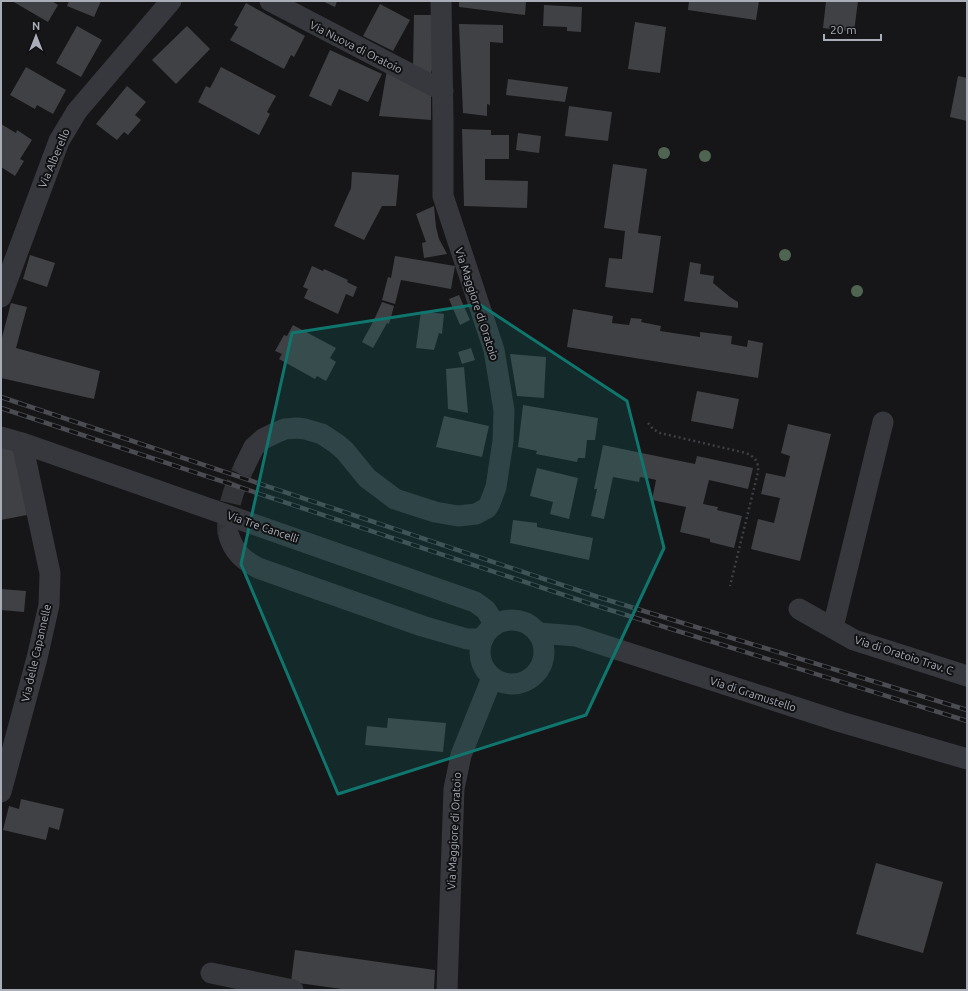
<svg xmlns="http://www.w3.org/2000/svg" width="968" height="991" font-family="Ubuntu,sans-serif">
	<rect width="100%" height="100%" fill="#161618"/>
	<!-- building -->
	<g fill="#404145">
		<path d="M12,1H52L58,5L48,22Z"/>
		<path d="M69,1H101L94,17L67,6Z"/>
		<path d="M322,1H337L335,7Z"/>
		<path d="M459,1H526L525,15L459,7Z"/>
		<path d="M689,1H759L756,20L688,10Z"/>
		<path d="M826,1H858L854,32L823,28Z"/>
		<path d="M246,3L305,36L294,57L291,55L284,69L230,40L238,27L234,25Z"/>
		<path d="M380,4L410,20L393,51L363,36Z"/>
		<path d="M544,5L582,7L581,32L567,31V27L543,26Z"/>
		<path d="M414,15H432V69L431,73L428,75L413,68Z"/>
		<path d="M635,22L666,27L660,73L628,69Z"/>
		<path d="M459,24L503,25V43L490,42V105L487,104V116L463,113Z"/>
		<path d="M77,26L102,40L81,77L56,63Z"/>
		<path d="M187,26L210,49L176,84L152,60Z"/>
		<path d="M330,50L382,74L368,102L339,89L331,106L309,96Z"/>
		<path d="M26,67L66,90L53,114L37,105L35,109L10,95Z"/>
		<path d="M221,67L276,96L267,112L270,114L259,135L198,102L206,86L210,88Z"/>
		<path d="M387,70L431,93V120L379,116Z"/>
		<path d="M958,76L967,78V121L950,117Z"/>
		<path d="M508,79L568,87L565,102L506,95Z"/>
		<path d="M127,86L146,102L135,115L141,120L128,135L124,132L117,140L96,124Z"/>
		<path d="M569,106L612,112L608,141L565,136Z"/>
		<path d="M1,124L16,133L17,130L32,140L20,159L24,161L15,176L1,167Z"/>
		<path d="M462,129L491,130V135H509V159H485V180L528,181L527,208L464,206Z"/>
		<path d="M518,133L541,136L539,153L516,150Z"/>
		<path d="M613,164L647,169L638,233L661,236L653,293L605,287L609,258L622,259L625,231L604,228Z"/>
		<path d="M352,172L399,175L396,206H382L364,240L334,226L351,188Z"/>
		<path d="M434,206L436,227L439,239L447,254L424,258L422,243L426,242L416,214Z"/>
		<path d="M30,255L55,263L47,287L23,279Z"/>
		<path d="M395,256L455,266L451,289L401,280L395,304L382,300L388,277L391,278Z"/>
		<path d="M690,262L701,264L700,274L714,276L713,283L730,297L738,302V308L684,301Z"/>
		<path d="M312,266L323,271L324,269L348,280L347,282L357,287L353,297L346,294L338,314L304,298L308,289L303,287Z"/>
		<path d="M459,295L470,320L460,325L449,299Z"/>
		<path d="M382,302L394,306L389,324L387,323L373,348L362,342L374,320Z"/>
		<path d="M11,303L27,307L16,348L100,371L94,399L1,378V341Z"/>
		<path d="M573,309L613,316L612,323L629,325L631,318L642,319L641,322L661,326L660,331L700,337V332L732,336L731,344L747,347L748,340L763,343L758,378L567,347Z"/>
		<path d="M421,311L444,314L442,334L439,333L434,350L416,348Z"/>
		<path d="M293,325L336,348L330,358L336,362L326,381L317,376L315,379L279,359L282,354L275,351L284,335L287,336Z"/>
		<path d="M471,348L475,360L462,364L458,352Z"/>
		<path d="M510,354L546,357L544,398L517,396Z"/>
		<path d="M464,367L468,413L448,409L446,369Z"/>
		<path d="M697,391L739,399L733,429L691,421Z"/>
		<path d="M523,405L598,418L595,440H587L585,458H578L577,462L536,454L537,451L518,447Z"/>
		<path d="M444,416L489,426L482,457L436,447Z"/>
		<path d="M788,424L831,434L800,561L751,549L758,519L774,523L780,498L761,494L766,473L785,477L790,456L781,453Z"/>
		<path d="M13,443L27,515L1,520V446Z"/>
		<path d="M603,445L695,464L697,456L753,468L748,489L709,480L703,504L718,507L717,510L742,516L734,548L710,542V539L680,532L686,507L652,500L656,480L652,479L640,477L639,482L613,477L604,519L591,516L597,489H594Z"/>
		<path d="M537,468L578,478L569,519L550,514L553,502L530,496Z"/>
		<path d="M513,520L537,523V527L593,538L589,560L510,543Z"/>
		<path d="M1,589L26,591L24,612L1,610Z"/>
		<path d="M388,718L446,723L443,752L365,745L367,726L387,728Z"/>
		<path d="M21,799L64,809L59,830L49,827L46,840L3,830L9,806L19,809Z"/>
		<path d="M876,863L943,882L923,953L856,934Z"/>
		<path d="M295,950L435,970L434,990H349L291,982Z"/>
	</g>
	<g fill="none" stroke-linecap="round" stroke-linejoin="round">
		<!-- minor-tunnel -->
		<path stroke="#333438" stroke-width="21" stroke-dasharray="21 10" stroke-linecap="butt" d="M228,534C226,507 234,489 245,465"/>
		<!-- path -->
		<path stroke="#3d3f44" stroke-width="2.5" stroke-dasharray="2 3" stroke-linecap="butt" d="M648,423L653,429L660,433L746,453C755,457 759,462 758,472L730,586"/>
		<!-- minor -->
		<g stroke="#37383d" stroke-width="21">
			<path d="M270,1L443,91"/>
			<path d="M1,297L59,141L77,111L171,1"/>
			<path d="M1,437L22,443L475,602L486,610L495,625"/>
			<path d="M245,465L254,447L263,439L275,433L285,429L297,428L305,429L322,434L337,444L345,451L367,478L395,499L435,512L458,516L476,514L487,508L490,503L496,487L503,441L504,410L494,350L443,196V119L441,1"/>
			<path d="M229,536C234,552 243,560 258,568L422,626L467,639H483"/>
			<path d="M799,609L854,640L967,676"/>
			<circle cx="512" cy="652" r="32"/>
			<path d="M833,627L883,422"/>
			<path d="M539,633L576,636L841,722L967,759"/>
			<path d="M1,792L37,658L49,605L50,573L22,443"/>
			<path d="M211,973L293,990"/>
			<path d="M447,990L454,789L461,755L492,678"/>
		</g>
		<!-- rail casing -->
		<g stroke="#4a4c52" stroke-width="4.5">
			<g id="rail">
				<path d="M1,397L598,597L967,710"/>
				<path d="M1,408L594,605L967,721"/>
			</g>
		</g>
		<!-- rail -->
		<use href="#rail" stroke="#111113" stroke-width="3" stroke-dasharray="9" stroke-linecap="butt"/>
	</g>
	<!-- trees -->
	<g fill="#506452">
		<circle cx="664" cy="153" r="6"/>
		<circle cx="705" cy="156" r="6"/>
		<circle cx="785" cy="255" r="6"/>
		<circle cx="857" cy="291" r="6"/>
	</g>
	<!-- marked area -->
	<path fill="#0f766e" fill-opacity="0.2" stroke="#0f766e" stroke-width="3" stroke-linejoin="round" d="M479,304L627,401L664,548L586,715L338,794L241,564L292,333Z"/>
	<g text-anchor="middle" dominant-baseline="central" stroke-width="4" stroke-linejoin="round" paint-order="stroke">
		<!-- street labels -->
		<g font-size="11" fill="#a8adb8" stroke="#111113">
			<text transform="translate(356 47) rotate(27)">Via Nuova di Oratoio</text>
			<text transform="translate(54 158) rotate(-67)">Via Alberello</text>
			<text transform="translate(477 304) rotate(72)">Via Maggiore di Oratoio</text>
			<text transform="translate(263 527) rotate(19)">Via Tre Cancelli</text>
			<text transform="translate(36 653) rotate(-77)">Via delle Capannelle</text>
			<text transform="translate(904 655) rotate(18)">Via di Oratoio Trav. C</text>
			<text transform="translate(753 694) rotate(18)">Via di Gramustello</text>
			<text transform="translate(454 831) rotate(-87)">Via Maggiore di Oratoio</text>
		</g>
	</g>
	<!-- border -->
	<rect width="968" height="991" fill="none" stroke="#a8adb8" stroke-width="4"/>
	<!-- north arrow -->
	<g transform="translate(36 36)" stroke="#111113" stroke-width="3" paint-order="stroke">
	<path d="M0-3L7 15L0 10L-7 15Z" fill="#a8adb8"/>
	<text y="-6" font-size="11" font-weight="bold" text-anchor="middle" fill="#a8adb8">N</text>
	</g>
	<!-- scale -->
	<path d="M824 34v6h57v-6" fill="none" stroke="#a8adb8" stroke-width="2"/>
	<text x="830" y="34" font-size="12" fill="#a8adb8" stroke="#111113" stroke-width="3" paint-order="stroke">20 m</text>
</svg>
